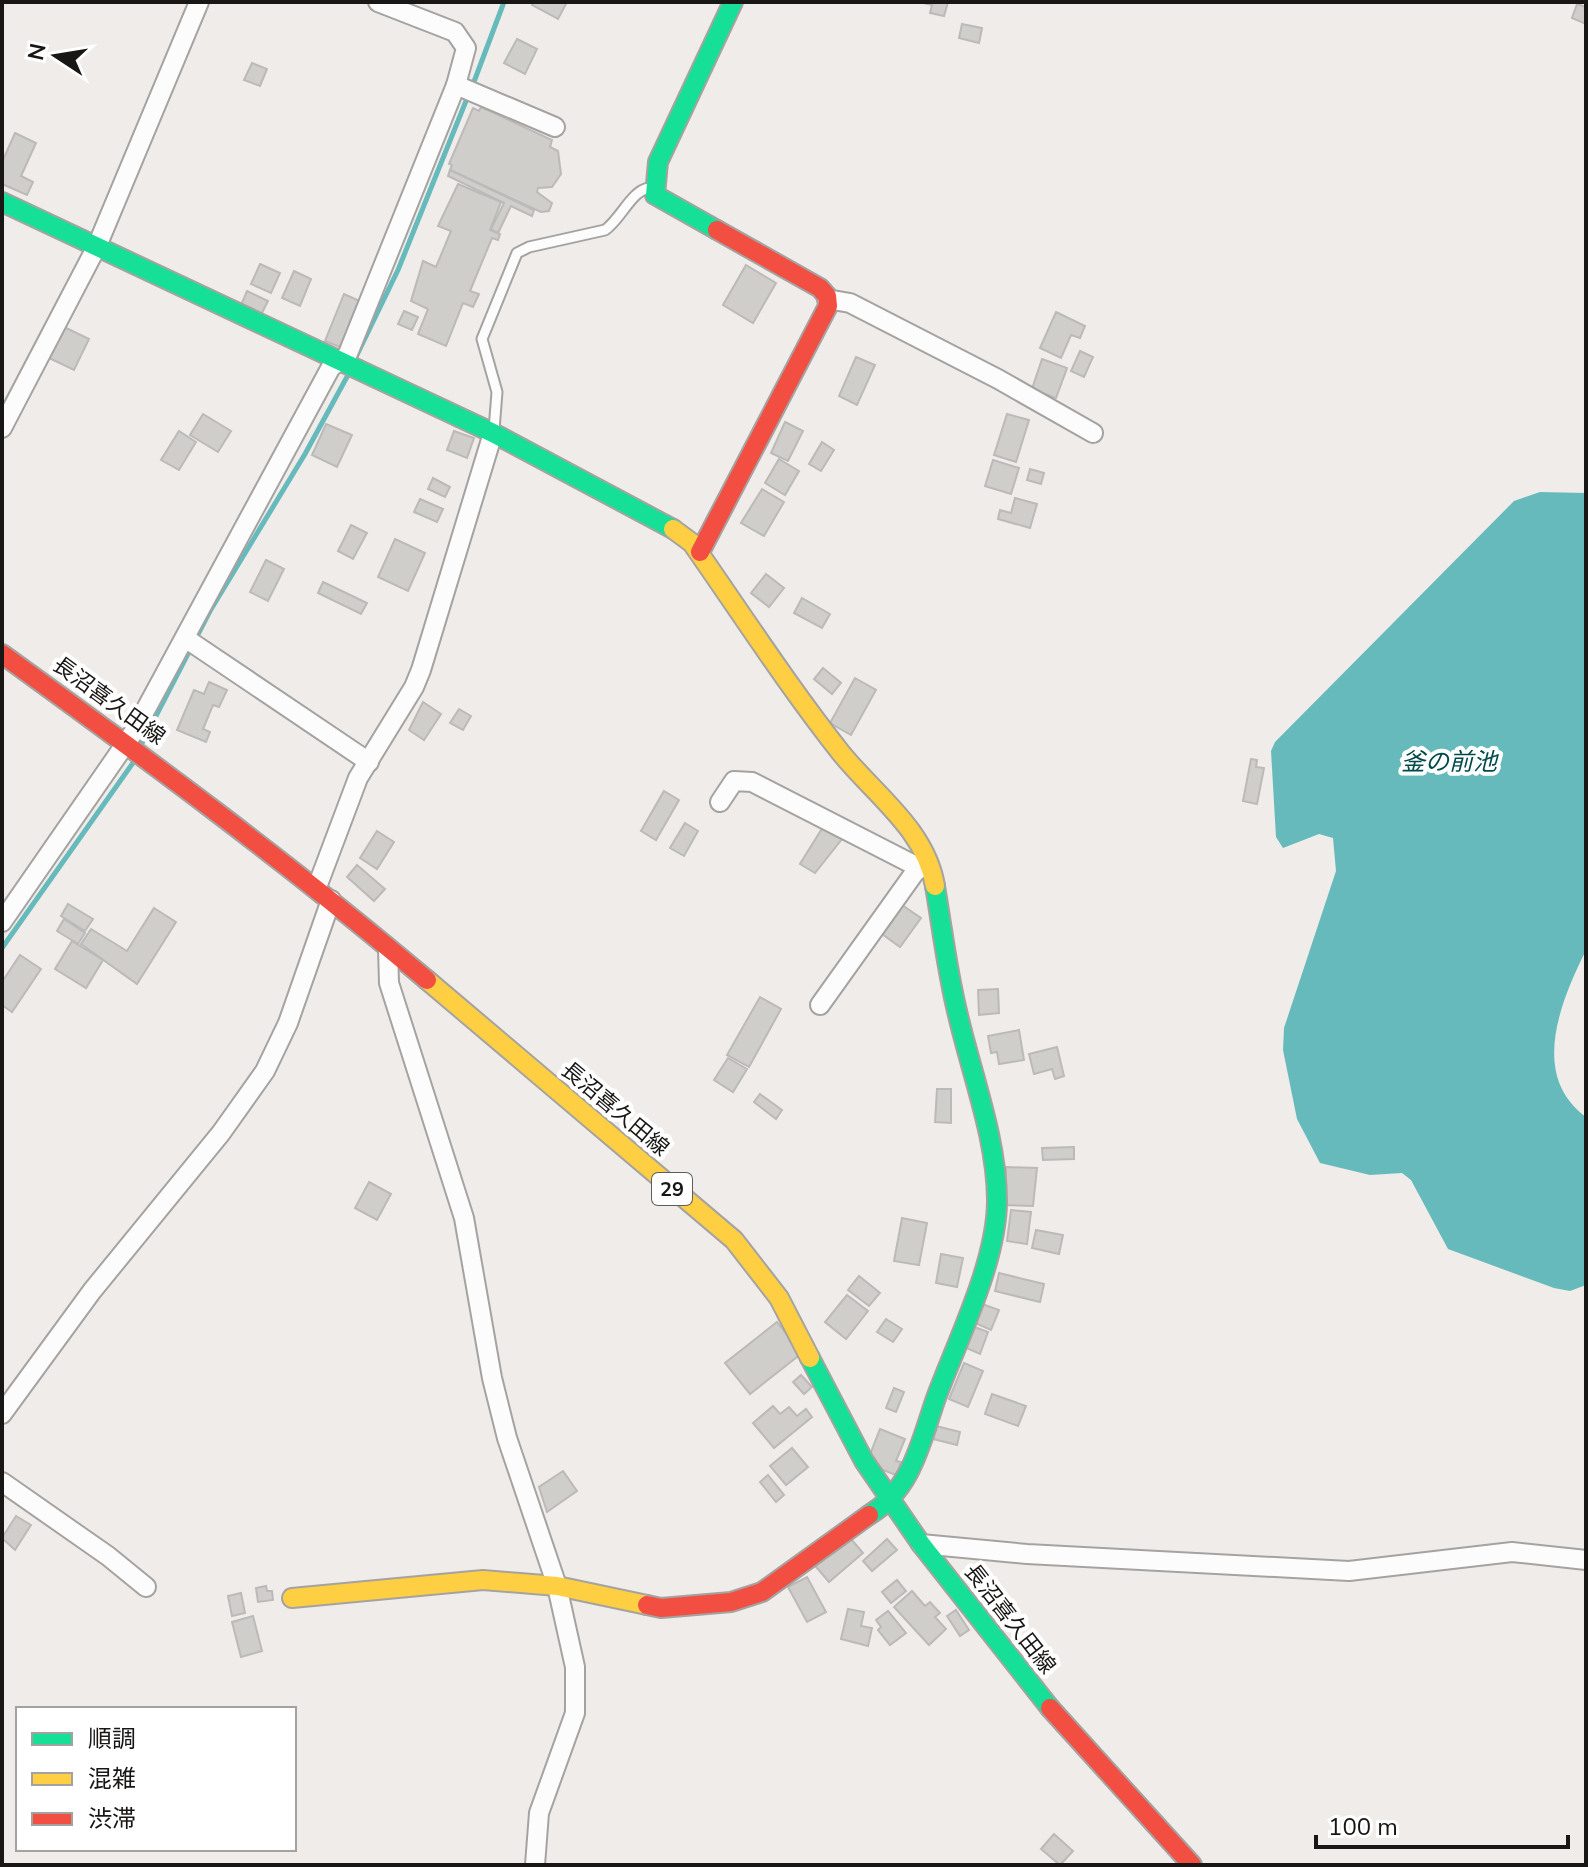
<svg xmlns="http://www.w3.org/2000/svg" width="1588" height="1867" font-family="'Nunito Sans','Noto Sans JP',sans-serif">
	<rect width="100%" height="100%" fill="#efece9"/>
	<!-- water -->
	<path fill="#67babb" d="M1540,492L1586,493V950C1561,1001 1529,1075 1586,1117V1285L1570,1291L1554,1288L1448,1249L1411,1180L1402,1173L1370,1175L1320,1163L1297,1119L1283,1050L1284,1028L1336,871L1333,838L1319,834L1283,848L1276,837L1271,751L1275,742L1514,501Z"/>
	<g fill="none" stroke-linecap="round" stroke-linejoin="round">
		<!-- stream -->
		<g stroke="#67babb" stroke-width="5">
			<path d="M472,87L504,2"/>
			<path d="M355,359L398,270L468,96"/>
			<path d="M142,743L210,611L305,454L348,375"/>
			<path d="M2,948L135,760"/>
		</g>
	</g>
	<!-- building -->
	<g fill="#d0cecb" stroke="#bcbab8" stroke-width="2">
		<path d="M534,2H567L558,19L532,5Z"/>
		<path d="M919,2H948L944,16L930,13L932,5Z"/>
		<path d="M1577,4L1586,7V24L1572,18Z"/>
		<path d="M962,24L982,28L979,43L959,38Z"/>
		<path d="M517,39L537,49L525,74L504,63Z"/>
		<path d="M252,63L267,69L260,86L244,80Z"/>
		<path d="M481,107L552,140L550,147L558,151L561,174L552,187L538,188L537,192L552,203L549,211L541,212L450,170L452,165L449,164L473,108L479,111Z"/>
		<path d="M15,133L36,143L21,176L33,182L27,195L2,184V162Z"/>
		<path d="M450,170L534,210L532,216L511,206L498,233L491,229L504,203L448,176Z"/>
		<path d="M458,184L501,202L490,230L500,234L498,240L492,238L470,291L479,294L473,307L463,303L446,346L418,334L428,309L411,301L423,261L436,267L451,231L438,226Z"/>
		<path d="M260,264L280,273L271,293L251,284Z"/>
		<path d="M746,265L776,283L753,323L723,305Z"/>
		<path d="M294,271L311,279L300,306L282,298Z"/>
		<path d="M247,291L268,301L261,315L241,305Z"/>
		<path d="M344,294L364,303L345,349L325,341Z"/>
		<path d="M404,311L418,317L412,330L398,324Z"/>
		<path d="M1056,312L1085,326L1080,338L1071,335L1061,358L1040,348Z"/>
		<path d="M64,327L89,339L74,370L49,358Z"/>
		<path d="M1080,351L1093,357L1084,377L1071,371Z"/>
		<path d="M856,357L875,365L857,405L839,396Z"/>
		<path d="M1042,359L1067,368L1056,398L1032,389Z"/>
		<path d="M203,414L231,431L218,452L190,435Z"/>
		<path d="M1007,414L1029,420L1016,462L994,455Z"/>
		<path d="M785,422L803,431L788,461L771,453Z"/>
		<path d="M326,424L352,435L337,467L312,455Z"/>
		<path d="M179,431L196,442L179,470L161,460Z"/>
		<path d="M454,431L474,438L467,458L447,450Z"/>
		<path d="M822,442L834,450L821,471L809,464Z"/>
		<path d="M779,459L799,471L785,495L765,483Z"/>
		<path d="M993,460L1019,468L1011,494L985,486Z"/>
		<path d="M1030,469L1044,473L1041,484L1027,480Z"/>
		<path d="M433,478L450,487L445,497L428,489Z"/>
		<path d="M762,489L784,502L764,536L741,523Z"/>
		<path d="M1015,498L1037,504L1030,528L998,519L1000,510L1011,513Z"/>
		<path d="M420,499L443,509L437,522L414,512Z"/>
		<path d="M351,525L367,533L353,559L338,551Z"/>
		<path d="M395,539L425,553L408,591L378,577Z"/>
		<path d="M266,560L284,569L268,601L250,592Z"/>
		<path d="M766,574L784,588L769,607L751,593Z"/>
		<path d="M323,582L367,603L361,614L318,593Z"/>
		<path d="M802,598L830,614L822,628L794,613Z"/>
		<path d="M823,668L841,683L832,694L814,679Z"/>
		<path d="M855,678L876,690L851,735L830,723Z"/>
		<path d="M209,682L227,690L219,707L213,705L203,729L210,732L206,742L177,730L194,690L204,694Z"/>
		<path d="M423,702L441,714L424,740L409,730Z"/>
		<path d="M459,709L471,716L463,730L450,723Z"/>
		<path d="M1251,759L1257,760L1256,767L1264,768L1257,804L1243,801Z"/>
		<path d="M664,791L679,800L656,840L641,831Z"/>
		<path d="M685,823L698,831L684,856L670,848Z"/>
		<path d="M823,827L842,839L815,873L800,864Z"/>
		<path d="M377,831L394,842L377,869L360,858Z"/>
		<path d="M357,865L385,889L374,901L347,877Z"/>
		<path d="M68,904L93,919L85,931L61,916Z"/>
		<path d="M902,905L921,918L900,947L882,934Z"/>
		<path d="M154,908L176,922L137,984L81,944L91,929L127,951Z"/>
		<path d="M64,919L85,933L78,944L57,931Z"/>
		<path d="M72,941L103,960L86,988L55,969Z"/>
		<path d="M20,955L41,969L12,1012L2,1005V982Z"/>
		<path d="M998,989L999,1013L979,1015L978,990Z"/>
		<path d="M760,997L781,1009L749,1067L727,1055Z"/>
		<path d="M1019,1030L1024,1060L999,1064L997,1052L991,1053L988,1036Z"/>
		<path d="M1057,1047L1064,1076L1055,1079L1052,1069L1034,1074L1029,1054Z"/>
		<path d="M728,1058L747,1069L733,1092L714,1080Z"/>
		<path d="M937,1089H951V1123L935,1122Z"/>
		<path d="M760,1094L782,1110L776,1119L754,1102Z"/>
		<path d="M1074,1147V1159L1043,1160L1042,1148Z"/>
		<path d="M1006,1167L1037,1168L1033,1206L1005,1205Z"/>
		<path d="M369,1182L391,1194L377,1220L355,1208Z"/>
		<path d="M1011,1210L1031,1212L1027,1244L1007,1241Z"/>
		<path d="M902,1218L927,1223L919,1265L894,1261Z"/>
		<path d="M1036,1230L1063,1235L1059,1254L1032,1248Z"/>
		<path d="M941,1254L963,1258L957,1287L936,1283Z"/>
		<path d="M999,1273L1044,1284L1040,1302L995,1291Z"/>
		<path d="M859,1276L880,1293L869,1306L848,1290Z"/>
		<path d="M847,1295L868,1311L846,1339L825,1322Z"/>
		<path d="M982,1304L999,1310L991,1330L975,1323Z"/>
		<path d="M886,1319L902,1329L893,1342L877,1332Z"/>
		<path d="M777,1322L802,1353L750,1394L725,1363Z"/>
		<path d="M972,1326L988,1332L980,1354L964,1347Z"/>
		<path d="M964,1363L983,1371L968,1407L949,1399Z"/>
		<path d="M801,1375L812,1387L804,1394L793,1382Z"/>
		<path d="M894,1388L904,1392L896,1412L886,1408Z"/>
		<path d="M992,1394L1026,1406L1018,1426L985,1414Z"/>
		<path d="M773,1406L780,1414L789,1407L797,1416L806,1409L812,1417L774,1448L753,1423Z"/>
		<path d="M936,1426L960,1432L957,1445L933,1439Z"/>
		<path d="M880,1429L905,1439L896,1461L901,1462L896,1475L875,1467L869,1457Z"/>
		<path d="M792,1448L808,1467L786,1485L770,1466Z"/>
		<path d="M563,1471L577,1491L547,1512L539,1487Z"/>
		<path d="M768,1475L784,1495L776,1502L760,1482Z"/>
		<path d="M16,1516L31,1525L15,1550L2,1538Z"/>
		<path d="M845,1532L863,1553L829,1582L811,1561Z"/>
		<path d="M887,1539L897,1550L872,1571L863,1561Z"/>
		<path d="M807,1577L826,1612L807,1622L788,1587Z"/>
		<path d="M897,1580L906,1591L891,1603L882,1592Z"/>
		<path d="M266,1586L267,1591H272L273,1600L258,1602L256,1588Z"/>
		<path d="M912,1591L925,1606L930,1602L940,1613L935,1617L946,1629L929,1645L894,1607Z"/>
		<path d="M241,1593L245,1613L232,1616L228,1596Z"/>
		<path d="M848,1609L864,1612L861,1626L872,1628L868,1646L841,1639Z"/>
		<path d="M956,1610L969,1630L960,1636L947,1616Z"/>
		<path d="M888,1611L906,1633L890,1645L878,1630L881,1627L876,1620Z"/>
		<path d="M253,1616L262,1651L241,1657L232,1622Z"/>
		<path d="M1054,1834L1073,1851L1060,1865L1041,1849Z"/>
	</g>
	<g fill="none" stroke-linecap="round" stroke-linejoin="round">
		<!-- lane casing -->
		<g stroke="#a5a3a1" stroke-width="13">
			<path id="lane" d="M494,430L497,392L482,339L517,253L529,247L605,230C621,219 631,191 649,188"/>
		</g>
		<!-- street casing -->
		<g stroke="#a5a3a1" stroke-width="22">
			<g id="street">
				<path d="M456,85L555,127"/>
				<path d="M827,299L850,303L998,379L1093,433"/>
				<path d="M2,428L97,246L199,2"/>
				<path d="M185,638L369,762"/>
				<path d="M720,802L734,781L752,782L920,868"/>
				<path d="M317,887L358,778L414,687L421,670L493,433"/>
				<path d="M2,922L133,733L331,367L347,356L456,85L466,48L455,32L378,2"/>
				<path d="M388,949L389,983L464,1218L492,1378L507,1438L557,1586L575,1667V1713L539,1813L535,1865"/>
				<path d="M820,1005L915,872L927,863"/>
				<path d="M2,1414L92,1291L221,1133L265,1071L288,1023L331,900"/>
				<path d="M2,1482L108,1556L146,1587"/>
				<path d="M921,1544L1027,1554L1349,1571L1512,1552L1586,1560"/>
			</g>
		</g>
		<!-- fast casing -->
		<g stroke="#a5a3a1" stroke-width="22">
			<g id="fast">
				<path d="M2,202L493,433L673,529"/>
				<path d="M717,230L655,195L658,162L733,2"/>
				<path d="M810,1358L864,1461L921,1544L1050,1708"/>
				<path d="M869,1515C912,1489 920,1444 936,1398C957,1341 997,1262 997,1201C997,1138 971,1073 957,1011C947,970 942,927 935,886"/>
			</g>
		</g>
		<!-- slow casing -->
		<g stroke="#a5a3a1" stroke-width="22">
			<g id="slow">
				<path d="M673,529L692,543C741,613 788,686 841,753C875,795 926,830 935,886"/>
				<path d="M427,980L734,1240L779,1298L810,1358"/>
				<path d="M292,1598L483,1580L557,1586L647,1605"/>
			</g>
		</g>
		<!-- jam casing -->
		<g stroke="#a5a3a1" stroke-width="22">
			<g id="jam">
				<path d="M700,552L828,306L827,296L820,288L717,230"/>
				<path d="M2,654C147,759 290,864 427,980"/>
				<path d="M647,1605L661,1608L731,1602L762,1592L869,1515"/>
				<path d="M1050,1708L1192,1865"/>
			</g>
		</g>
		<!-- lane -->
		<use href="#lane" stroke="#fdfcfc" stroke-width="9"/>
		<!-- street -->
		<use href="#street" stroke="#fdfcfc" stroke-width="18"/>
		<!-- fast -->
		<use href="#fast" stroke="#16e098" stroke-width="18"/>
		<!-- slow -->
		<use href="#slow" stroke="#ffcf43" stroke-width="18"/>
		<!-- jam -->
		<use href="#jam" stroke="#f24e42" stroke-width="18"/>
	</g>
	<g text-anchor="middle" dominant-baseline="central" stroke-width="8" stroke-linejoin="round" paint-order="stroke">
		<!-- shield labels -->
		<rect fill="#fff" stroke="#5e5d5b" stroke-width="2" x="652" y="1173" width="40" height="32" rx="6"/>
		<g font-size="20" font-weight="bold" fill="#191715">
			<text x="672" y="1189">29</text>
		</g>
		<!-- street labels -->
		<g font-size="22" fill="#191715" stroke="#fff">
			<text transform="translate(109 701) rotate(36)">長沼喜久田線</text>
			<text transform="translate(615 1109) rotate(40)">長沼喜久田線</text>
			<text transform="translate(1010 1619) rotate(52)">長沼喜久田線</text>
		</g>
		<!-- water labels -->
		<g font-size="24" font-style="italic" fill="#014a4b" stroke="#fff">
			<text x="1449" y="762">釜の前池</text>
		</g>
	</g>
	<!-- border -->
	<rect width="1588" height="1867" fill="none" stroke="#191715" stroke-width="8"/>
	<!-- legend -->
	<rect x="16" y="1707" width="280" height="144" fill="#ffffff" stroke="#a3a2a1" stroke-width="2"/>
	<rect x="32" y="1733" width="40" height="12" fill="#16e098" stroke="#a3a2a1" stroke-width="2"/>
	<text x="88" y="1747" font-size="24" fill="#191715">順調</text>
	<rect x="32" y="1773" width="40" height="12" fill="#ffcf43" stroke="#a3a2a1" stroke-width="2"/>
	<text x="88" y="1787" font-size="24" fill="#191715">混雑</text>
	<rect x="32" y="1813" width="40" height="12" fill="#f24e42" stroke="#a3a2a1" stroke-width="2"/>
	<text x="88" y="1827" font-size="24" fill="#191715">渋滞</text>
	<!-- north arrow -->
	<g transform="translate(56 56) rotate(282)" stroke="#ffffff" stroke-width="6" paint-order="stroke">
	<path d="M0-6L14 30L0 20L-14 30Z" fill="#191715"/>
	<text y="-12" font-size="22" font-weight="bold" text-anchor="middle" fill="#191715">N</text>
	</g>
	<!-- scale -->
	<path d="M1316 1835v12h252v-12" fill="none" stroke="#191715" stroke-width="4"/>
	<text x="1328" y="1835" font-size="24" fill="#191715" stroke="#ffffff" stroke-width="6" paint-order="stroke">100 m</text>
</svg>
